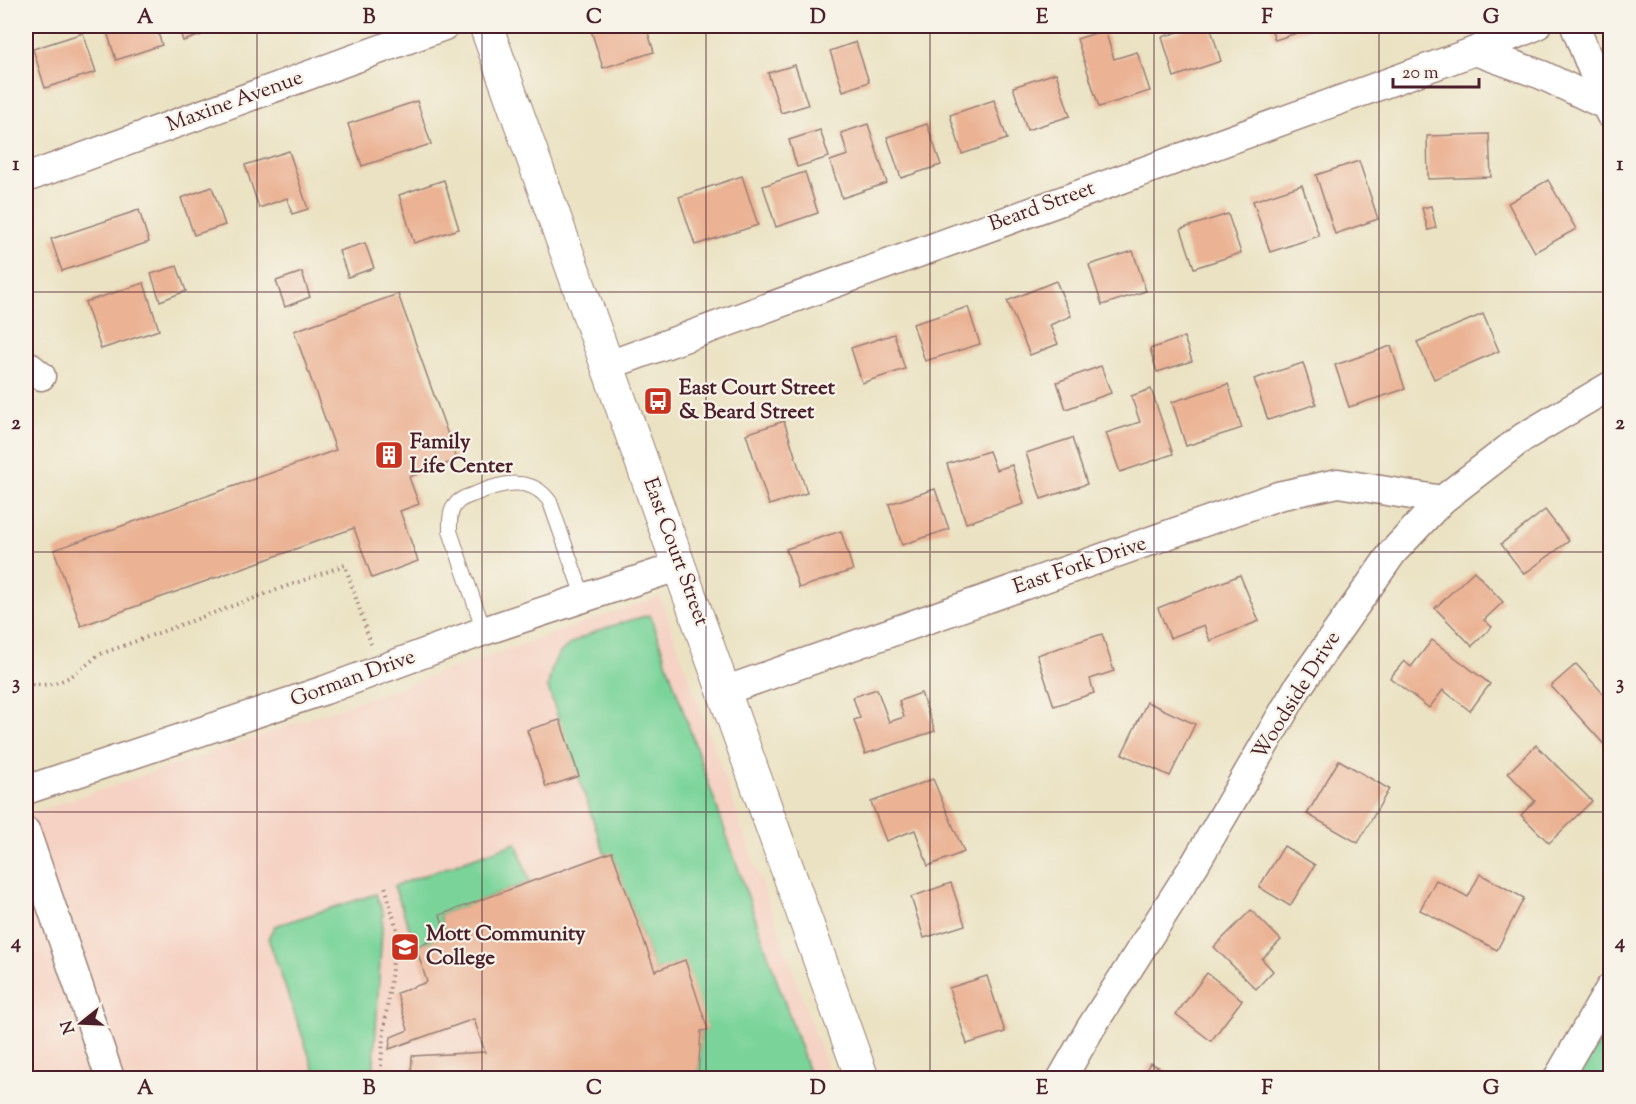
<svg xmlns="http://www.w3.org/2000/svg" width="1636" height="1104" font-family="'Sorts Mill Goudy',serif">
	<rect width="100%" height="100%" fill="#f7f3e8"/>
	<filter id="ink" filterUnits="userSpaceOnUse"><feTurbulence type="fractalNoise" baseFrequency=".0167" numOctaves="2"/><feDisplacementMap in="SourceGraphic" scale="12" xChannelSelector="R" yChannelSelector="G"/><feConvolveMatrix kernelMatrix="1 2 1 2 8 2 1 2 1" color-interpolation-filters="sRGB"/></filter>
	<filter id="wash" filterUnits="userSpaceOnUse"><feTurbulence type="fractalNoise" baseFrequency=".008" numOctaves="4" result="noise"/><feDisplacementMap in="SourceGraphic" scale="24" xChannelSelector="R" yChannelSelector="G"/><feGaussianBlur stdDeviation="1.35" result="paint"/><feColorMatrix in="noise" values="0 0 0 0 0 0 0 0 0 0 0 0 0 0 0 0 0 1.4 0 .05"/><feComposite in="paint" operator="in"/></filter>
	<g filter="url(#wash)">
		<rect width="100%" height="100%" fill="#ebe2c3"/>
		<!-- built -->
		<path fill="#f5d2c3" d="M660,596L831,1078H26V815L204,755Z"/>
		<!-- green -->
		<g fill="#7ad49a" stroke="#627a62" stroke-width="1.5">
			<path d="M650,615L811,1078H698L701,1031L707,1030L685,961L655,971L612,853L605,855L548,688C550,674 552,660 563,650C580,633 626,621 650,615Z"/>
			<path d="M516,843L530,882L440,915L446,935L416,947L394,886Z"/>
			<path d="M376,894L383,913L373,1078H317L268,938L275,926Z"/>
			<path d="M1610,1023V1078H1579Z"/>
		</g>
		<g id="blocks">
			<!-- building -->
			<g fill="#ebb294">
				<path d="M105,26H156L162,45L116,60Z"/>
				<path d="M178,26H223L224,28L183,41Z"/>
				<path d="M596,26H646L654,52L603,68L590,27Z"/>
				<path d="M1197,26H1210L1221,61L1174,77L1162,37Z"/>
				<path d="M1270,26H1307L1309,29L1275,40Z"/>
				<path d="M1105,30L1114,59L1137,52L1150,91L1099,107L1077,39Z"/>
				<path d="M83,33L96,72L45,88L33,49Z"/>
				<path d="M856,42L869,82L843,91L830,51Z"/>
				<path d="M795,65L808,105L781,113L768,73Z"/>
				<path d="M1056,73L1070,116L1027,130L1013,87Z"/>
				<path d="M994,100L1007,139L962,154L950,115Z"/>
				<path d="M417,101L431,144L362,166L348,124Z"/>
				<path d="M868,124L887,183L842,198L830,161L848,155L841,133Z"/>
				<path d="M927,124L941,165L901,178L887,137Z"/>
				<path d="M820,130L829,157L797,167L789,140Z"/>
				<path d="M1489,134L1491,177L1428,179L1427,136Z"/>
				<path d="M289,151L308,209L292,214L287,198L259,208L245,165Z"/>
				<path d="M1359,161L1378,219L1335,234L1316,175Z"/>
				<path d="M805,172L818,213L776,227L763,186Z"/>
				<path d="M742,176L758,225L695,245L679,197Z"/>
				<path d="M444,180L459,229L414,243L399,195Z"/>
				<path d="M1548,180L1576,229L1535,252L1508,203Z"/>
				<path d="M1302,185L1319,236L1270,252L1253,201Z"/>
				<path d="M212,187L225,225L194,235L181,198Z"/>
				<path d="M1431,206L1436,228L1428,230L1422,208Z"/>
				<path d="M139,210L149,242L62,271L51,239Z"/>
				<path d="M1228,214L1241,253L1194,268L1181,229Z"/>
				<path d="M365,243L374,268L348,277L339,251Z"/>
				<path d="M1133,251L1146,291L1102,305L1089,265Z"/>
				<path d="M177,266L186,291L160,301L151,274Z"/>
				<path d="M302,272L310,297L285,307L276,281Z"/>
				<path d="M1056,281L1071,316L1050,325L1058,344L1030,355L1007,301Z"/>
				<path d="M144,283L159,330L101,349L85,302Z"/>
				<path d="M398,294L457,460L409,477L419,504L400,511L418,561L372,578L354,528L81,626L54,550L336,450L294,331Z"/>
				<path d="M968,307L980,344L925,361L913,324Z"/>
				<path d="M1483,314L1499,351L1434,379L1417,342Z"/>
				<path d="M894,334L905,369L862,383L851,348Z"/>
				<path d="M1184,337L1192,361L1157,372L1150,349Z"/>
				<path d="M1391,346L1405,389L1349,407L1335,365Z"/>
				<path d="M1303,363L1316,404L1268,420L1254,379Z"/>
				<path d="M1101,366L1111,393L1066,409L1057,382Z"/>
				<path d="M1228,384L1242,428L1186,446L1172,402Z"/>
				<path d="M1151,389L1173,454L1120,472L1106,433L1140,422L1131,396Z"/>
				<path d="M784,421L807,493L769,505L746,434Z"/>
				<path d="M1072,438L1087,484L1041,499L1026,453Z"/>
				<path d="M989,451L996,470L1012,465L1024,504L966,523L947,464Z"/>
				<path d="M935,489L949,529L902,545L889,504Z"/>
				<path d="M1545,510L1569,541L1524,574L1501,544Z"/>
				<path d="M841,531L853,570L799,588L786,549Z"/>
				<path d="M1474,571L1503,602L1484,620L1492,627L1472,646L1435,608Z"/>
				<path d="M1240,575L1259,621L1210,641L1204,625L1170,638L1158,608Z"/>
				<path d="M1102,634L1114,671L1090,679L1094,693L1054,706L1037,655Z"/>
				<path d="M1432,640L1490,684L1470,711L1443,690L1429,708L1390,678L1404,661L1411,667Z"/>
				<path d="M1576,664L1609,700L1610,699V751L1551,686Z"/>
				<path d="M877,689L889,722L904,717L899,701L921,693L935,731L865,754L854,720L860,718L853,697Z"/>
				<path d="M1147,702L1195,724L1170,776L1122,754Z"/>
				<path d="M560,720L579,776L546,787L527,730Z"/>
				<path d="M1536,745L1592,801L1549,843L1521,815L1535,801L1508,773Z"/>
				<path d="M1339,760L1389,789L1358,843L1307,814Z"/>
				<path d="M933,779L964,852L928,866L915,830L886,841L871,802Z"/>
				<path d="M1284,846L1315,865L1290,906L1259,887Z"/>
				<path d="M612,852L655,971L685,960L708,1030L701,1031L698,1078H411L412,1056L485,1052L474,1019L389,1049L391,1037L408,1030L397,993L427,982L416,947L446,935L440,915Z"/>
				<path d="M1480,874L1524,898L1497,950L1420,910L1436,880L1468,897Z"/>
				<path d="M951,883L965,925L924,938L911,897Z"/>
				<path d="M1251,910L1281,940L1262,959L1273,971L1256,989L1214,947Z"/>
				<path d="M1207,973L1242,1000L1211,1041L1176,1014Z"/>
				<path d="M987,976L1005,1032L967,1044L949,988Z"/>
				<path d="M1150,1063L1181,1078H1142Z"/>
			</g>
		</g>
	</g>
	<g filter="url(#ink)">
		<use href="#blocks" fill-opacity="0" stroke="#9a8077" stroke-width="1.5"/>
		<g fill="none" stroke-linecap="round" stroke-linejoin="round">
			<!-- lane casing -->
			<g stroke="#9a8077" stroke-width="16">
				<path id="lane" d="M484,631L450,531C450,522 449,511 456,504C460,498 470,496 477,493C502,483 532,475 550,502L584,599"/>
			</g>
			<!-- street casing -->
			<g stroke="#9a8077" stroke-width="31">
				<g id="street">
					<path d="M1575,26L1610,114"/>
					<path d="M1475,51L1542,75L1607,106"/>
					<path d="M26,178L444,26"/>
					<path d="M26,364L41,376"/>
					<path d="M609,365L1475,51L1536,26"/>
					<path d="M724,691L1278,496L1338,483L1442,500"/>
					<path d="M26,790L325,690L484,631L680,566"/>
					<path d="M26,832L110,1078"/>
					<path d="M1062,1078L1090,1029L1195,864L1298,687L1393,552L1442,500L1522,438L1610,386"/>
					<path d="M1558,1078L1610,988"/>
				</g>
			</g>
			<!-- secondary casing -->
			<g stroke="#9a8077" stroke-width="35">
				<path id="secondary" d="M486,26L862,1078"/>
			</g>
			<!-- path -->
			<g stroke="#9a8077" stroke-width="4" stroke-dasharray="1.5 4.5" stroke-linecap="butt">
				<path d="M26,683C57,690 76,675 98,655L345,565L371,644"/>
				<path d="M380,1078L383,1039L397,930L385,886"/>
			</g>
			<!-- lane -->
			<use href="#lane" stroke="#fff" stroke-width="14"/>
			<!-- street -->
			<use href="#street" stroke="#fff" stroke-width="28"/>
			<!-- secondary -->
			<use href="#secondary" stroke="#fff" stroke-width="33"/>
		</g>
	</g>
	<!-- grid -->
	<path fill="none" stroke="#4a1f2b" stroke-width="1.5" stroke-opacity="0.55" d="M257,26V1078M482,26V1078M706,26V1078M930,26V1078M1154,26V1078M1379,26V1078M26,292H1610M26,552H1610M26,812H1610"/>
	<!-- icons -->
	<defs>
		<g id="bus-square" transform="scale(1.5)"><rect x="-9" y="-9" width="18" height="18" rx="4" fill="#c8321e" stroke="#f7f3e8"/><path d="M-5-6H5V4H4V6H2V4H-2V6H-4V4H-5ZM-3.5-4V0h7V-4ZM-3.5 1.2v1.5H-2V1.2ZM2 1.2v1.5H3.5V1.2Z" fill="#fff"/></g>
		<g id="building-square" transform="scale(1.5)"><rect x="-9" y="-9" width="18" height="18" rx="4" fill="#c8321e" stroke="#f7f3e8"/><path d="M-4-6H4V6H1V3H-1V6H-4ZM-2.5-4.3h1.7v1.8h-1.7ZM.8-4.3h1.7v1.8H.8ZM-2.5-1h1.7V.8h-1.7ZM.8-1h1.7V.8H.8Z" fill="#fff"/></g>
		<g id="university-square" transform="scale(1.5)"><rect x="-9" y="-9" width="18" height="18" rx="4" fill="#c8321e" stroke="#f7f3e8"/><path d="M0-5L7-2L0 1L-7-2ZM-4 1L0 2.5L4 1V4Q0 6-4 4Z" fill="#fff"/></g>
	</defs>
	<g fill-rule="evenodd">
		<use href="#bus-square" x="658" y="401"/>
		<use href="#building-square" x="389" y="455"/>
		<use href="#university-square" x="405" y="947"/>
	</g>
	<g text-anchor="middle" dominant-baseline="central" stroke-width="4.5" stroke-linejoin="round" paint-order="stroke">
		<!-- street labels -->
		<g font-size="21" fill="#4a1f2b" stroke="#f7f3e8">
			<text transform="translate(235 102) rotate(-20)">Maxine Avenue</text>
			<text transform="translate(1042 207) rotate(-20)">Beard Street</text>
			<text transform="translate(675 552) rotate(70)">East Court Street</text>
			<text transform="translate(1080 566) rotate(-19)">East Fork Drive</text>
			<text transform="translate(353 679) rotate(-20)">Gorman Drive</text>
			<text transform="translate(1297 696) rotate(-58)">Woodside Drive</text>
		</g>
		<!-- poi labels -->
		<g font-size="21" font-weight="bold" fill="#4a1f2b" stroke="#f7f3e8" text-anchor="start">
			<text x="679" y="389">East Court Street<tspan x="679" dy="24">&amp; Beard Street</tspan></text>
			<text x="410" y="443">Family<tspan x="410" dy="24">Life Center</tspan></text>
			<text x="426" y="935">Mott Community<tspan x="426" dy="24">College</tspan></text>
		</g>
	</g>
	<!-- margin -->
	<rect width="1636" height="1104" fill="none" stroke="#f7f3e8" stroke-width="66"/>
	<!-- north arrow -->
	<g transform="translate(81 1023) rotate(252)" stroke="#f7f3e8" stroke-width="4.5" paint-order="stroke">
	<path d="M0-4.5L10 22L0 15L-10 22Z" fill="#4a1f2b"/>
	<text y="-9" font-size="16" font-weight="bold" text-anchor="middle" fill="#4a1f2b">N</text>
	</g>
	<!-- scale -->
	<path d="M1393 78v9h86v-9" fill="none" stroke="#4a1f2b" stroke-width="3"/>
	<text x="1402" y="78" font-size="18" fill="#4a1f2b" stroke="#f7f3e8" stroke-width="4.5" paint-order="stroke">20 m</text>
	<rect x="33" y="33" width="1570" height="1038" fill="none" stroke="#4a1f2b" stroke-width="2"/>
	<g font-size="20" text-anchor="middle" font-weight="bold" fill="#4a1f2b">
		<text x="145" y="23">A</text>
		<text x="369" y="23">B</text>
		<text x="594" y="23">C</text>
		<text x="818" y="23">D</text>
		<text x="1042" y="23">E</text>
		<text x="1267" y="23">F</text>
		<text x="1491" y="23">G</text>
		<text x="16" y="170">1</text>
		<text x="1620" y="170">1</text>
		<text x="16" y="429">2</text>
		<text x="1620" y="429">2</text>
		<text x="16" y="689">3</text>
		<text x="1620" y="689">3</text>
		<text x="16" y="948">4</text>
		<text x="1620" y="948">4</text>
		<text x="145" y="1094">A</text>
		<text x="369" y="1094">B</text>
		<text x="594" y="1094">C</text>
		<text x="818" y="1094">D</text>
		<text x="1042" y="1094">E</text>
		<text x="1267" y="1094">F</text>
		<text x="1491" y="1094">G</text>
	</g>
</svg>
